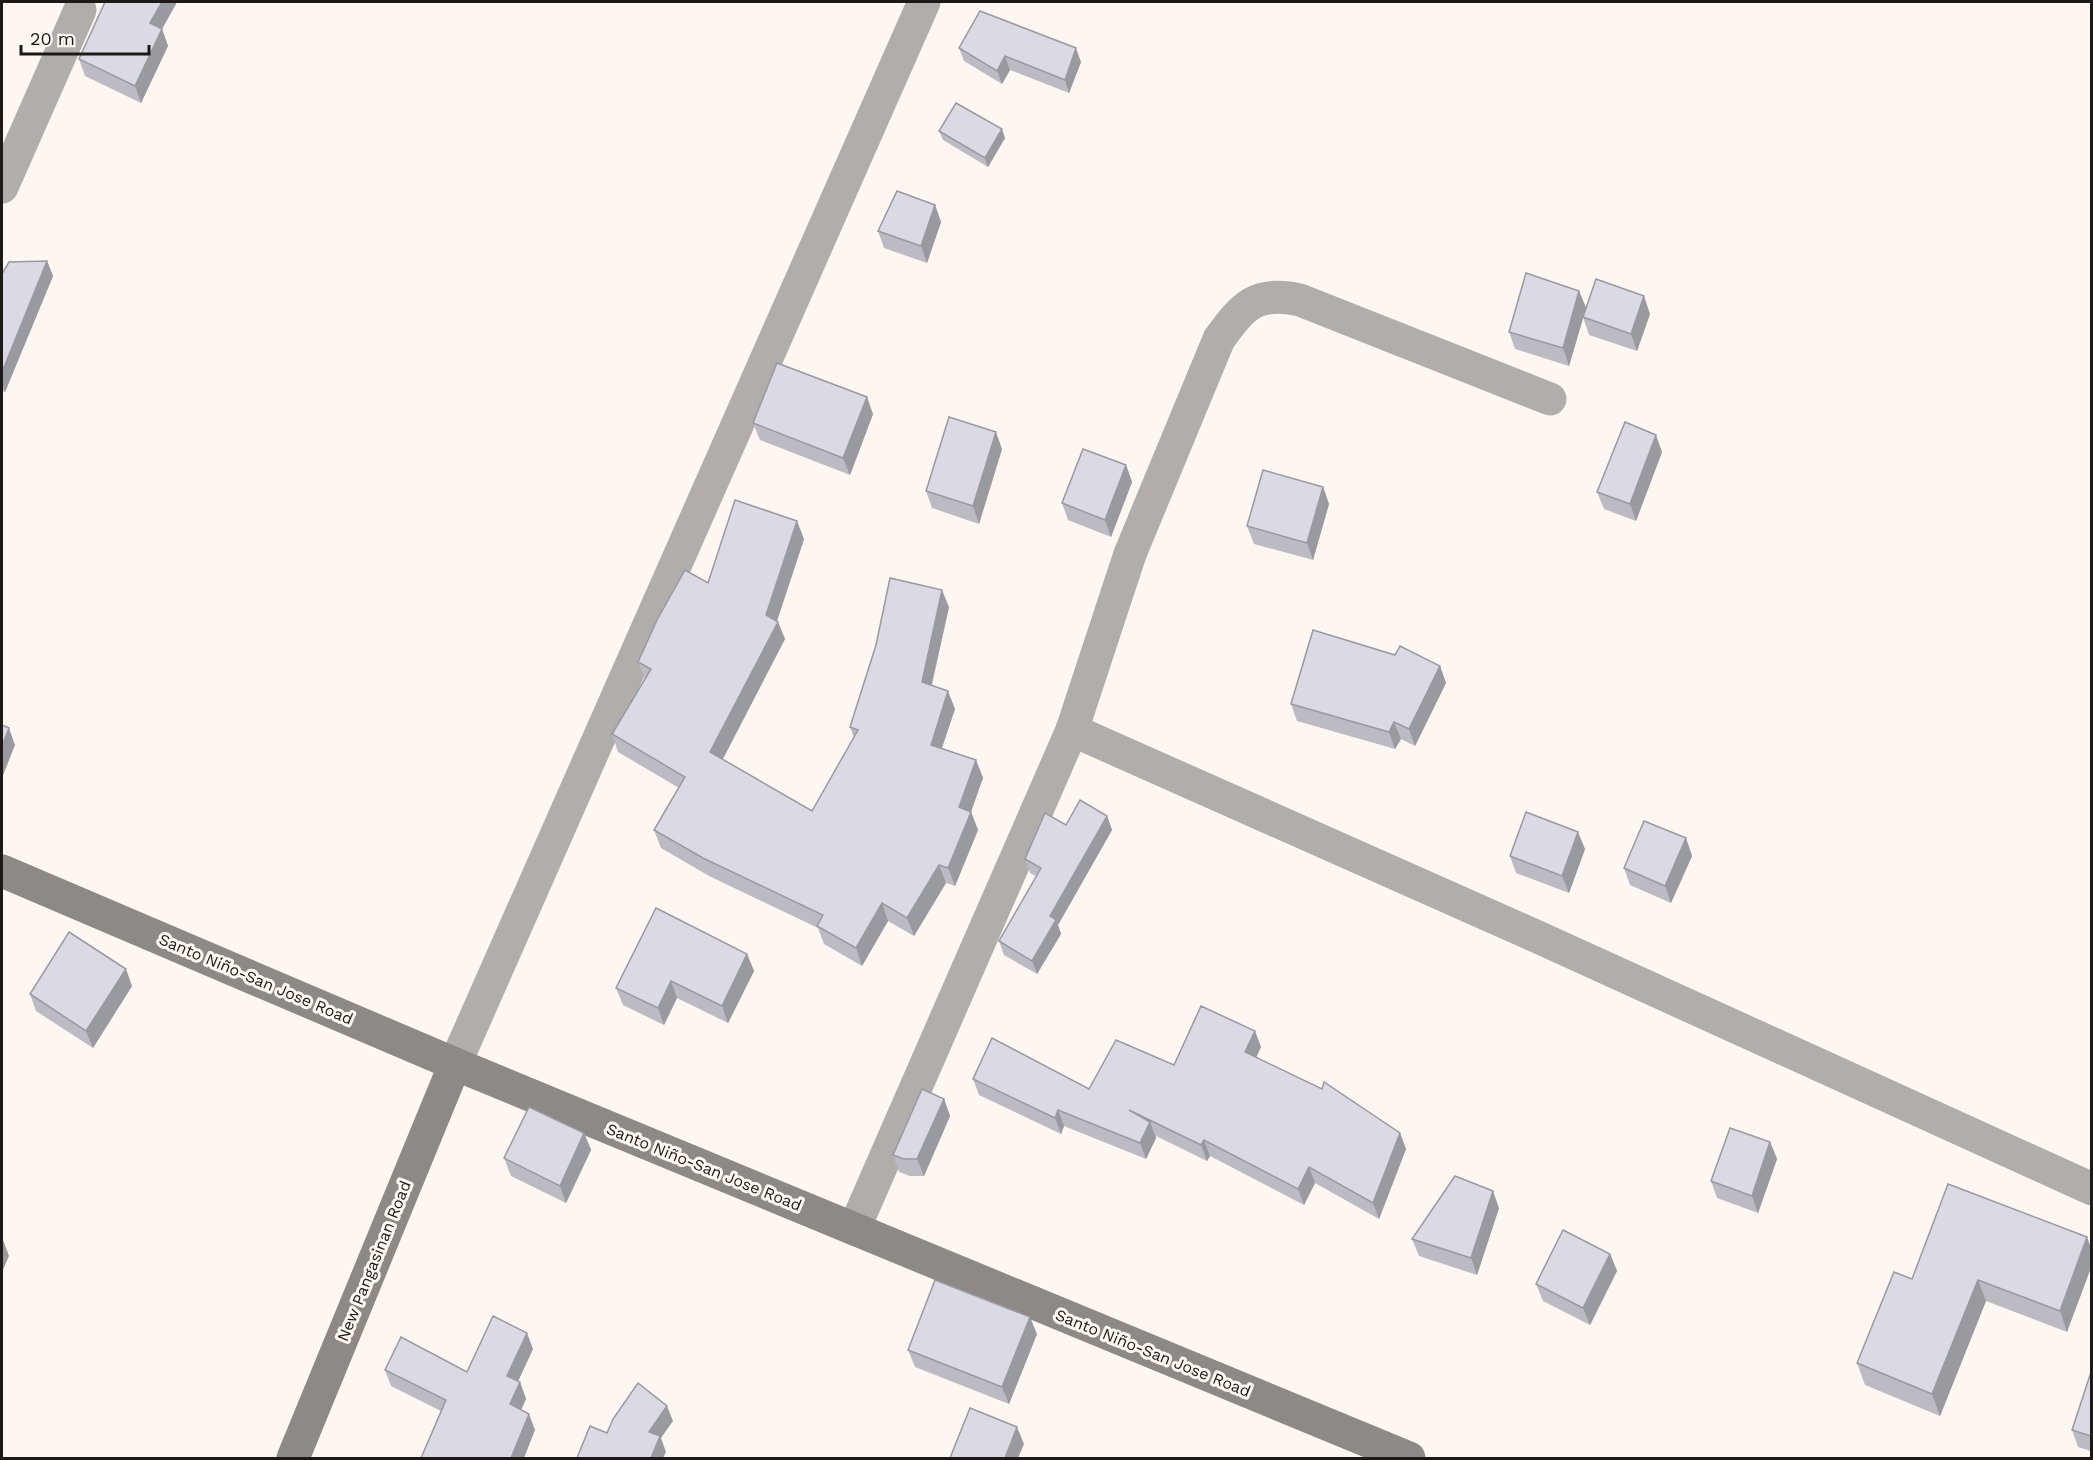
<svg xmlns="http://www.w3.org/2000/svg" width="2093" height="1460" font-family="'Work Sans',sans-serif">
	<rect width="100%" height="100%" fill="#fef7f1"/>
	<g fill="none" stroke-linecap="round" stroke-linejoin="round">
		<!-- street -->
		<g stroke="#b1adaa" stroke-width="33">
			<path d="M2,187L80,10"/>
			<path d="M1072,730L1130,554L1219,339C1243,306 1256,290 1300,300L1550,399"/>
			<path d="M455,1064L924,2"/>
			<path d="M854,1229L1072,730L1540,938L2092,1189"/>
		</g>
		<!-- secondary -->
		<g stroke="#8e8984" stroke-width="33">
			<path d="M2,871L455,1064L1409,1458"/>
			<path d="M293,1458L455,1064"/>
		</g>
	</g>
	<!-- wall -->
	<g fill="#bcbbc4">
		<path d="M105,2H177L162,29L168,46L141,103L85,76L79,59Z"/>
		<path d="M959,48L1081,62L1069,93L1010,70L1002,84L964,61Z"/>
		<path d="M939,131L1005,138L988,167L943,140Z"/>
		<path d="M935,205L941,222L927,263L884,248L878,231Z"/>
		<path d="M47,261L53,276L5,392L2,391V274Z"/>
		<path d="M1579,291L1586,308L1569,366L1515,349L1509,332Z"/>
		<path d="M1650,314L1637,351L1589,335L1583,317Z"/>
		<path d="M873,414L850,475L760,440L753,423Z"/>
		<path d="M1002,449L979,524L932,508L926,491Z"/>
		<path d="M1662,452L1636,521L1604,509L1597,492Z"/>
		<path d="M1126,465L1132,482L1111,537L1068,520L1062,503Z"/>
		<path d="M1323,487L1329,504L1313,560L1254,544L1247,526Z"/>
		<path d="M804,539L777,621L785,639L723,759L812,811L854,738L850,727L949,607L932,685L955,709L942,748L976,760L983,778L971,812L978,830L955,886L946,883L914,936L888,921L862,966L824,944L818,928L709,876L661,848L654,830L679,788L618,752L612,734L645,679L638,662L708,583Z"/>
		<path d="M1395,655L1440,666L1446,683L1415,746L1401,739L1395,749L1297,721L1291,704Z"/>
		<path d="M1107,816L1112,830L1058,925L1061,934L1037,974L1004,955L999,941L1036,876L1030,873L1025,859L1066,825Z"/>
		<path d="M1686,838L1692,856L1671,903L1630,885L1624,868Z"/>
		<path d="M1585,849L1569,893L1516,873L1510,856Z"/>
		<path d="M747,954L754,971L728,1023L677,998L664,1025L623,1005L616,988Z"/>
		<path d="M132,986L93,1048L36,1011L30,994Z"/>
		<path d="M1261,1047L1256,1058L1400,1133L1406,1149L1379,1219L1315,1183L1304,1205L1210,1156L1207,1161L1156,1136V1138L1146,1159L1064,1126L1061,1134L979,1095L973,1079L1089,1089L1174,1065Z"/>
		<path d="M944,1099L950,1116L924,1176H910L899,1172L893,1155Z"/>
		<path d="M584,1133L591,1150L566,1203L511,1176L504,1158Z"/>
		<path d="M1770,1142L1777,1159L1758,1213L1717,1198L1711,1181Z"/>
		<path d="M1499,1208L1477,1275L1419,1256L1412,1239Z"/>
		<path d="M2087,1237L2067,1332L1986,1301L1940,1416L1865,1385L1857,1363L1912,1279Z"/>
		<path d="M1610,1254L1617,1271L1590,1325L1543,1301L1536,1284Z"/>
		<path d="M1037,1334L1009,1404L915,1367L908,1350Z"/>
		<path d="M533,1349L518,1381L520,1382L526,1399L521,1410L535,1430L441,1411L391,1386L385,1370L467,1372Z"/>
		<path d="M2091,1372V1451L2078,1447L2072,1430Z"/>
	</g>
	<!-- shaded-wall -->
	<g fill="#9999a0">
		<path d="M162,2H177L162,29L168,46L141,103L135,86L150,23Z"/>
		<path d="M1076,48L1081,62L1069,93L1065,80Z"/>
		<path d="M1005,56L1010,70L1002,84L997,71Z"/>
		<path d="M1002,129L1005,138L988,167L985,158Z"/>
		<path d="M935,205L941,222L927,263L921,246Z"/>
		<path d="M47,261L53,276L5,392L2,382V372Z"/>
		<path d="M1579,291L1586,308L1569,366L1563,348Z"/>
		<path d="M1644,296L1650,314L1637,351L1631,334Z"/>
		<path d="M867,397L873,414L850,475L843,458Z"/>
		<path d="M996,432L1002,449L979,524L973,506Z"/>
		<path d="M1656,435L1662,452L1636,521L1630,504Z"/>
		<path d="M1126,465L1132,482L1111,537L1105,520Z"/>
		<path d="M1323,487L1329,504L1313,560L1307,543Z"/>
		<path d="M797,521L804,539L774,630L778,622L785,639L717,770L710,752L766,615Z"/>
		<path d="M942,590L949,607L928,700L922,682Z"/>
		<path d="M1440,666L1446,683L1415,746L1409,729Z"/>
		<path d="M948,691L955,709L937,762L931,745Z"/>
		<path d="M1394,722L1401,739L1395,749L1389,732Z"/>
		<path d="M9,728L15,745L2,778V746Z"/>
		<path d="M976,760L983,778L966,825L959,807Z"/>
		<path d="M971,812L978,830L955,886L948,868Z"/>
		<path d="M1107,816L1112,830L1058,925L1061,934L1037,974L1032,961L1050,916Z"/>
		<path d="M1578,832L1585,849L1569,893L1562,876Z"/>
		<path d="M1686,838L1692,856L1671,903L1665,886Z"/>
		<path d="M939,865L946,883L914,936L907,918Z"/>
		<path d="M882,903L888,921L862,966L856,948Z"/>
		<path d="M747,954L754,971L728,1023L722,1006Z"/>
		<path d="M126,969L132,986L93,1048L86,1031Z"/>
		<path d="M671,981L677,998L664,1025L658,1008Z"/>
		<path d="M1255,1031L1261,1047L1251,1068L1245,1052Z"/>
		<path d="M944,1099L950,1116L924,1176L917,1159Z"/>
		<path d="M1058,1110L1064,1126L1061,1134L1055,1118Z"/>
		<path d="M1150,1122L1156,1138L1146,1159L1140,1143Z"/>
		<path d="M584,1133L591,1150L566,1203L560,1186Z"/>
		<path d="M1400,1133L1406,1149L1379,1219L1373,1203Z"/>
		<path d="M1204,1140L1210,1156L1207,1161L1201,1145Z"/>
		<path d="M1770,1142L1777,1159L1758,1213L1752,1196Z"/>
		<path d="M1309,1167L1315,1183L1304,1205L1298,1189Z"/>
		<path d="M1493,1191L1499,1208L1477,1275L1471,1258Z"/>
		<path d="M2087,1237L2091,1248V1268L2067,1332L2060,1311Z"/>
		<path d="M3,1240L9,1256L2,1272V1244Z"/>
		<path d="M1610,1254L1617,1271L1590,1325L1583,1308Z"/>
		<path d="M1978,1280L1986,1301L1940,1416L1932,1394Z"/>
		<path d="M1030,1317L1037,1334L1009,1404L1002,1387Z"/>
		<path d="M527,1333L533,1349L513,1392L507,1376Z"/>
		<path d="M520,1382L526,1399L516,1421L510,1404Z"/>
		<path d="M667,1406L673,1421L661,1438L666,1452L663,1458H651L649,1432Z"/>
		<path d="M529,1414L535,1430L524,1458H511Z"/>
		<path d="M1017,1427L1024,1444L1018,1458H1005Z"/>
	</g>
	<!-- building -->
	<g fill="#dbdae4" stroke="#9999a0" stroke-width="1.5">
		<path d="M105,2H162L150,23L162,29L135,86L79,59Z"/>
		<path d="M980,11L1076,48L1065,80L1005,56L997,71L959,48Z"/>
		<path d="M956,103L1002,129L985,158L939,131Z"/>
		<path d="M897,191L935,205L921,246L878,231Z"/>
		<path d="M47,261L2,372V274L9,262Z"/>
		<path d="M1526,273L1579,291L1563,348L1509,332Z"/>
		<path d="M1596,279L1644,296L1631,334L1583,317Z"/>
		<path d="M777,363L867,397L843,458L753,423Z"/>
		<path d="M949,417L996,432L973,506L926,491Z"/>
		<path d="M1625,422L1656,435L1630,504L1597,492Z"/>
		<path d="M1083,449L1126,465L1105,520L1062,503Z"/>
		<path d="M1263,470L1323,487L1307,543L1247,526Z"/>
		<path d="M735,500L797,521L766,615L778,622L710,752L812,811L858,730L850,727L876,645L890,578L942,590L922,682L948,691L931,745L976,760L959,807L971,812L948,868L939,865L907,918L882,903L856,948L817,926L823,915L703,858L654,830L685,777L612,734L651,669L638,662L657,620L685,570L708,583Z"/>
		<path d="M1313,630L1395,655L1400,646L1440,666L1409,729L1394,722L1389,732L1291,704Z"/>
		<path d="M2,725L9,728L2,746Z"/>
		<path d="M1080,800L1107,816L1050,916L1056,920L1032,961L999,941L1041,868L1025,859L1045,813L1066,825Z"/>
		<path d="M1526,812L1578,832L1562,876L1510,856Z"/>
		<path d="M1644,821L1686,838L1665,886L1624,868Z"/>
		<path d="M656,908L747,954L722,1006L671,981L658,1008L616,988Z"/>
		<path d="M69,932L126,969L86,1031L30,994Z"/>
		<path d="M1201,1006L1255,1031L1245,1052L1322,1089L1324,1082L1400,1133L1373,1203L1309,1167L1298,1189L1204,1140L1201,1145L1129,1110L1150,1122L1140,1143L1058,1110L1055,1118L973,1079L992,1038L1089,1089L1116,1040L1174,1065Z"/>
		<path d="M922,1089L944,1099L917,1159H904L893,1155Z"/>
		<path d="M529,1107L584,1133L560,1186L504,1158Z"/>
		<path d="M1730,1128L1770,1142L1752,1196L1711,1181Z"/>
		<path d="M1455,1176L1493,1191L1471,1258L1412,1239Z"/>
		<path d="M1948,1184L2087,1237L2060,1311L1978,1280L1932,1394L1857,1363L1894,1272L1912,1279Z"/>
		<path d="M1563,1230L1610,1254L1583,1308L1536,1284Z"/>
		<path d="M935,1280L1030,1317L1002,1387L908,1350Z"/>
		<path d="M493,1316L527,1333L507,1376L520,1382L510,1404L529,1414L511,1458H421L446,1400L385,1370L401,1337L467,1372Z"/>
		<path d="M2091,1372V1436L2072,1430Z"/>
		<path d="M638,1383L667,1406L649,1432L660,1436L651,1458H577L590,1426L607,1433L613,1419Z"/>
		<path d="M970,1408L1017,1427L1005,1458H950Z"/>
	</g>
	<g text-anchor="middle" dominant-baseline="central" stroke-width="6" stroke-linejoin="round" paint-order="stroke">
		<!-- street labels -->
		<g font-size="16" fill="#1c1917" stroke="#fef7f1">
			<text transform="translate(256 979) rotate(23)">Santo Niño-San Jose Road</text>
			<text transform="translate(704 1167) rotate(22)">Santo Niño-San Jose Road</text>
			<text transform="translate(374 1261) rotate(-68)">New Pangasinan Road</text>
			<text transform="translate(1153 1353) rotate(22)">Santo Niño-San Jose Road</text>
		</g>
	</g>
	<!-- border -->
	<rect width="2093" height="1460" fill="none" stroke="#1c1917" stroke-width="6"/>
	<!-- scale -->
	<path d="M21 45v9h128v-9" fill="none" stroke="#1c1917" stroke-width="3"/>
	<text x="30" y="45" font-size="18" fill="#1c1917" stroke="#fef7f1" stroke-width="4.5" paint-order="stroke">20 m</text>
</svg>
